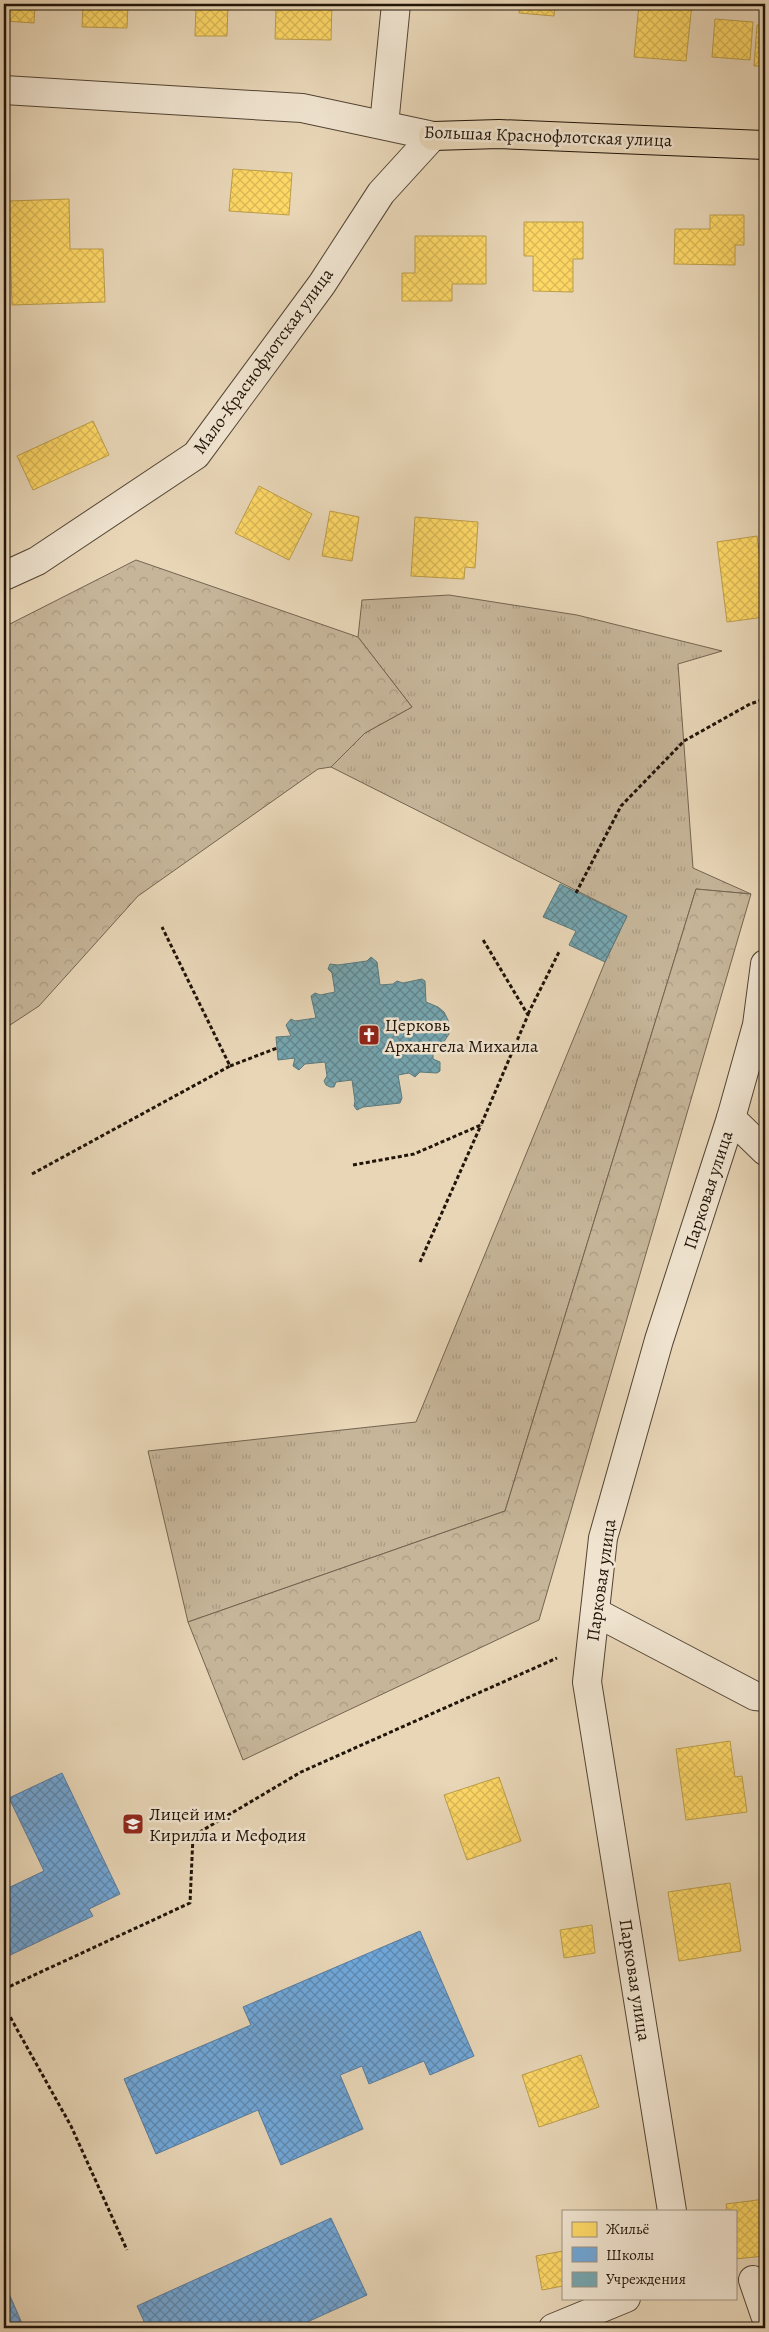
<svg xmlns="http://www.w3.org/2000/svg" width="769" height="2332" font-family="Alegreya,serif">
	<defs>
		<pattern id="grass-tufts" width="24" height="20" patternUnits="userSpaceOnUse" patternTransform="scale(1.25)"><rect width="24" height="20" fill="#c6b599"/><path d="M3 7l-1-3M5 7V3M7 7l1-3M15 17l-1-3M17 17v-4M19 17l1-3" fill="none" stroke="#aa9b82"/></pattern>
		<pattern id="forest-crowns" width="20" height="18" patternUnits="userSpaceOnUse" patternTransform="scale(1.25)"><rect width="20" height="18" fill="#c6b599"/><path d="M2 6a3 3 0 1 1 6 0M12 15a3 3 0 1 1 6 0" fill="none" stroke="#aa9b82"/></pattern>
		<pattern id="homes-cross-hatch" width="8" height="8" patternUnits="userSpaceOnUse" patternTransform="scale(1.25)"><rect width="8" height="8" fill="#ffd966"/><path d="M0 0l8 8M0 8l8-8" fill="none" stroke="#dab957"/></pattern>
		<pattern id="schools-cross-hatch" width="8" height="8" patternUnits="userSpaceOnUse" patternTransform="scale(1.25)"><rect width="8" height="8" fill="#6fa8dc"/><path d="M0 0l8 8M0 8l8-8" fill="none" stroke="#5b88b1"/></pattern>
		<pattern id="public-cross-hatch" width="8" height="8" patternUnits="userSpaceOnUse" patternTransform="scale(1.25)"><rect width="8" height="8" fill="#76a5af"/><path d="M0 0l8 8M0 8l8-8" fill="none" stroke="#60858d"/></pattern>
	</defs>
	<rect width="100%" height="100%" fill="#e8d6b7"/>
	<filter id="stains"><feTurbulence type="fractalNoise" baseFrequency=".004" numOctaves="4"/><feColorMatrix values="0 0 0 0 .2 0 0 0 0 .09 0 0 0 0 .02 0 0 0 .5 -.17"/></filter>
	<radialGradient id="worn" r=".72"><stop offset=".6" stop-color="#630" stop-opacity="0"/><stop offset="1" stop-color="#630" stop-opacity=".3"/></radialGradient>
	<!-- grass -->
	<path fill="url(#grass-tufts)" stroke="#746451" d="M449,595L577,615L722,651L678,664L693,868L751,894L696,889L505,1511L188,1622L148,1451L416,1422L605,962L627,916L331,767L365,733L412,707L358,637L362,600Z"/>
	<!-- forest -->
	<g fill="url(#forest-crowns)" stroke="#746451">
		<path d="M136,560L358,637L412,707L365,733L331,767L318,769L138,896L39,1006L4,1029V627Z"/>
		<path d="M696,889L751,894L539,1620L243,1760L188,1622L505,1511Z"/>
	</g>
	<!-- homes -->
	<g fill="url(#homes-cross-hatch)" stroke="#bc9e4a">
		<path d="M4,4H35L34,23L4,21Z"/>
		<path d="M83,4H128L127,28L82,27Z"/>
		<path d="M196,4H228L227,36H195Z"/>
		<path d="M268,4H332L331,40L275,39L276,9H267Z"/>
		<path d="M520,4H555L554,16L519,13Z"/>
		<path d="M639,4H692L686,61L634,57Z"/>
		<path d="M715,19L753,22L750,60L712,57Z"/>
		<path d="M757,25H765V66H754Z"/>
		<path d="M233,169L292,173L289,215L229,211Z"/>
		<path d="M69,199L70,249H103L105,302L12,305L9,201Z"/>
		<path d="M710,215H744V245H735V265L674,264L675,229H710Z"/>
		<path d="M524,222H583V259H573V292L533,291V256H524Z"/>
		<path d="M415,236H486V284H452V301H402V273H415Z"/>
		<path d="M93,421L109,455L33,490L17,456Z"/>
		<path d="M259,486L312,514L289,560L235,533Z"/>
		<path d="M330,511L359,517L352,561L322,556Z"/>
		<path d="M415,517L478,522L475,568L465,567L464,579L411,576Z"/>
		<path d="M757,536L765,601V617L727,622L717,542Z"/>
		<path d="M730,1741L735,1777L742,1776L747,1812L686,1820L676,1749Z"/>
		<path d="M499,1777L521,1841L467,1860L444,1795Z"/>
		<path d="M730,1883L741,1951L679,1961L668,1892Z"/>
		<path d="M592,1925L595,1953L564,1958L560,1930Z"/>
		<path d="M581,2055L599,2107L539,2127L522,2075Z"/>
		<path d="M765,2199V2256L735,2259V2211H727L726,2204Z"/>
		<path d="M563,2251V2286L542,2290L536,2256Z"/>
	</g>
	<!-- schools -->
	<g fill="url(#schools-cross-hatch)" stroke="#587c9d">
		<path d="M62,1773L120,1894L89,1909L93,1916L4,1958V1890L44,1871L9,1798Z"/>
		<path d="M420,1931L474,2056L430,2075L424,2061L369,2084L362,2066L340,2075L363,2129L281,2165L258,2110L156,2154L124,2079L251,2025L243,2007Z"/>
		<path d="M331,2218L367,2295L294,2328H147L137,2306Z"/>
		<path d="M4,2282L24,2328H4Z"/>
	</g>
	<!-- public -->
	<g fill="url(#public-cross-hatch)" stroke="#5c7a7d">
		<path d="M560,884L627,916L605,962L569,945L576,931L543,917Z"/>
		<path d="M371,957L377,962L380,985L393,984L397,981L403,983L422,979L425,981L426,1002L438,1007L444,1012L448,1020L449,1034L443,1043L433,1049V1059L440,1062V1071L437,1073L420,1072L415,1077L409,1073L398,1075L402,1098L400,1103L363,1107L357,1110L354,1106L355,1101L352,1080L336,1082L334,1087H330L326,1085L324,1081L327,1076L325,1062L305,1064L299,1070L293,1066L295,1058L278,1060L276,1037L291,1036L286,1025L291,1019L295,1021L316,1018L311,996L315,993L320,995L335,992L332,973L328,969L330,964L338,965L367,961Z"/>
	</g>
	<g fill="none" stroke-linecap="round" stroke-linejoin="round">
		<!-- minor casing -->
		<g stroke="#534434" stroke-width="30">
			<g id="minor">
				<path d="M4,90L302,108L433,136L381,193L322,284L196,455L37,561L4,576"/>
				<path d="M384,125L396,4"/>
				<path d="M731,1118L765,1151"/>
				<path d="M595,1612L755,1696L765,1697"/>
				<path d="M672,2211L587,1682L603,1538L659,1340L731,1118L757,1025L765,964"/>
				<path d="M753,2280L765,2315"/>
				<path d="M553,2328L626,2298"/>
			</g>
		</g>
		<!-- major casing -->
		<g stroke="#211409" stroke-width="30">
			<path id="major" d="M433,136L499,134L765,145"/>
		</g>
		<!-- path -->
		<g stroke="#211409" stroke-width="3" stroke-dasharray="4 2.5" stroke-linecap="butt">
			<path d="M576,893L621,806L684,741L750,704L765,699"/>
			<path d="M528,1014L559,952"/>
			<path d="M230,1066L277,1048"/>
			<path d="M353,1165L414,1154L481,1125L528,1015L482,938"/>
			<path d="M32,1174L230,1066L162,927"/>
			<path d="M420,1262L481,1125"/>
			<path d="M4,1989L190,1903L193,1836L301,1772L557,1658"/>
			<path d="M4,2006L71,2126L127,2250"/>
		</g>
		<!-- minor -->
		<use href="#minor" stroke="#f0e4d0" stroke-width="28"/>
		<!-- major -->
		<use href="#major" stroke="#e8d6b7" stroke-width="28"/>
	</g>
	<!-- icons -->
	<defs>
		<g id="church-square" transform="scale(1.125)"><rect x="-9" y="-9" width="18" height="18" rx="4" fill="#8f2418" stroke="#f0e4d0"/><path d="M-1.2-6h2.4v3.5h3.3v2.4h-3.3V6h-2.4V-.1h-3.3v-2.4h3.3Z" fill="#fff"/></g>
		<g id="school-square" transform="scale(1.125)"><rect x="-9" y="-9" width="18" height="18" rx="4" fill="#8f2418" stroke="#f0e4d0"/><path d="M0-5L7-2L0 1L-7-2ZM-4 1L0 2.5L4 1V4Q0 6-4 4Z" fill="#fff"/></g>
	</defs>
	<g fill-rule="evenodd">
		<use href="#church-square" x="369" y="1035"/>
		<use href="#school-square" x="133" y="1824"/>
	</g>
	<g text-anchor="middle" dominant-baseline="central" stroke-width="5" stroke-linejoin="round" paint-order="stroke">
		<!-- street labels -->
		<g font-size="18" fill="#211409" stroke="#f0e4d0">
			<text transform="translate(548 136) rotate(2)">Большая Краснофлотская улица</text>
			<text transform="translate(263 361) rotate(-54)">Мало-Краснофлотская улица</text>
			<text transform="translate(708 1190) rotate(-72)">Парковая улица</text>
			<text transform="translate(601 1580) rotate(-82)">Парковая улица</text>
			<text transform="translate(635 1980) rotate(81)">Парковая улица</text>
		</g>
		<!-- poi labels -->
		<g font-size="18" fill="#211409" stroke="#f0e4d0" text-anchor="start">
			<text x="385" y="1025">Церковь<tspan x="385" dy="21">Архангела Михаила</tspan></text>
			<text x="149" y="1814">Лицей им.<tspan x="149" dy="21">Кирилла и Мефодия</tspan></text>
		</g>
	</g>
	<!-- margin -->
	<rect width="769" height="2332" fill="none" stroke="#e8d6b7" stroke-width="20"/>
	<rect x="5" y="5" width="759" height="2322" fill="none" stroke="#211409" stroke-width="2.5"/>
	<rect x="10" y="10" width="749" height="2312" fill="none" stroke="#211409"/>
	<!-- legend -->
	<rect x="562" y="2210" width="175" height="90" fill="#f0e4d0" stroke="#9d9180"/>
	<rect x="572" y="2222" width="25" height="15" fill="#ffd966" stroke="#9d9180"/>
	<text x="606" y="2234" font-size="15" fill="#211409">Жильё</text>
	<rect x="572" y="2247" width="25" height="15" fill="#6fa8dc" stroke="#9d9180"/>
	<text x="606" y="2260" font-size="15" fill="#211409">Школы</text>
	<rect x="572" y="2272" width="25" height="15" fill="#76a5af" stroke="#9d9180"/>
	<text x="606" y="2284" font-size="15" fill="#211409">Учреждения</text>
	<rect width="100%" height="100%" filter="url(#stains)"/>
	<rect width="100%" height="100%" fill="url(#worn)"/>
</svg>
